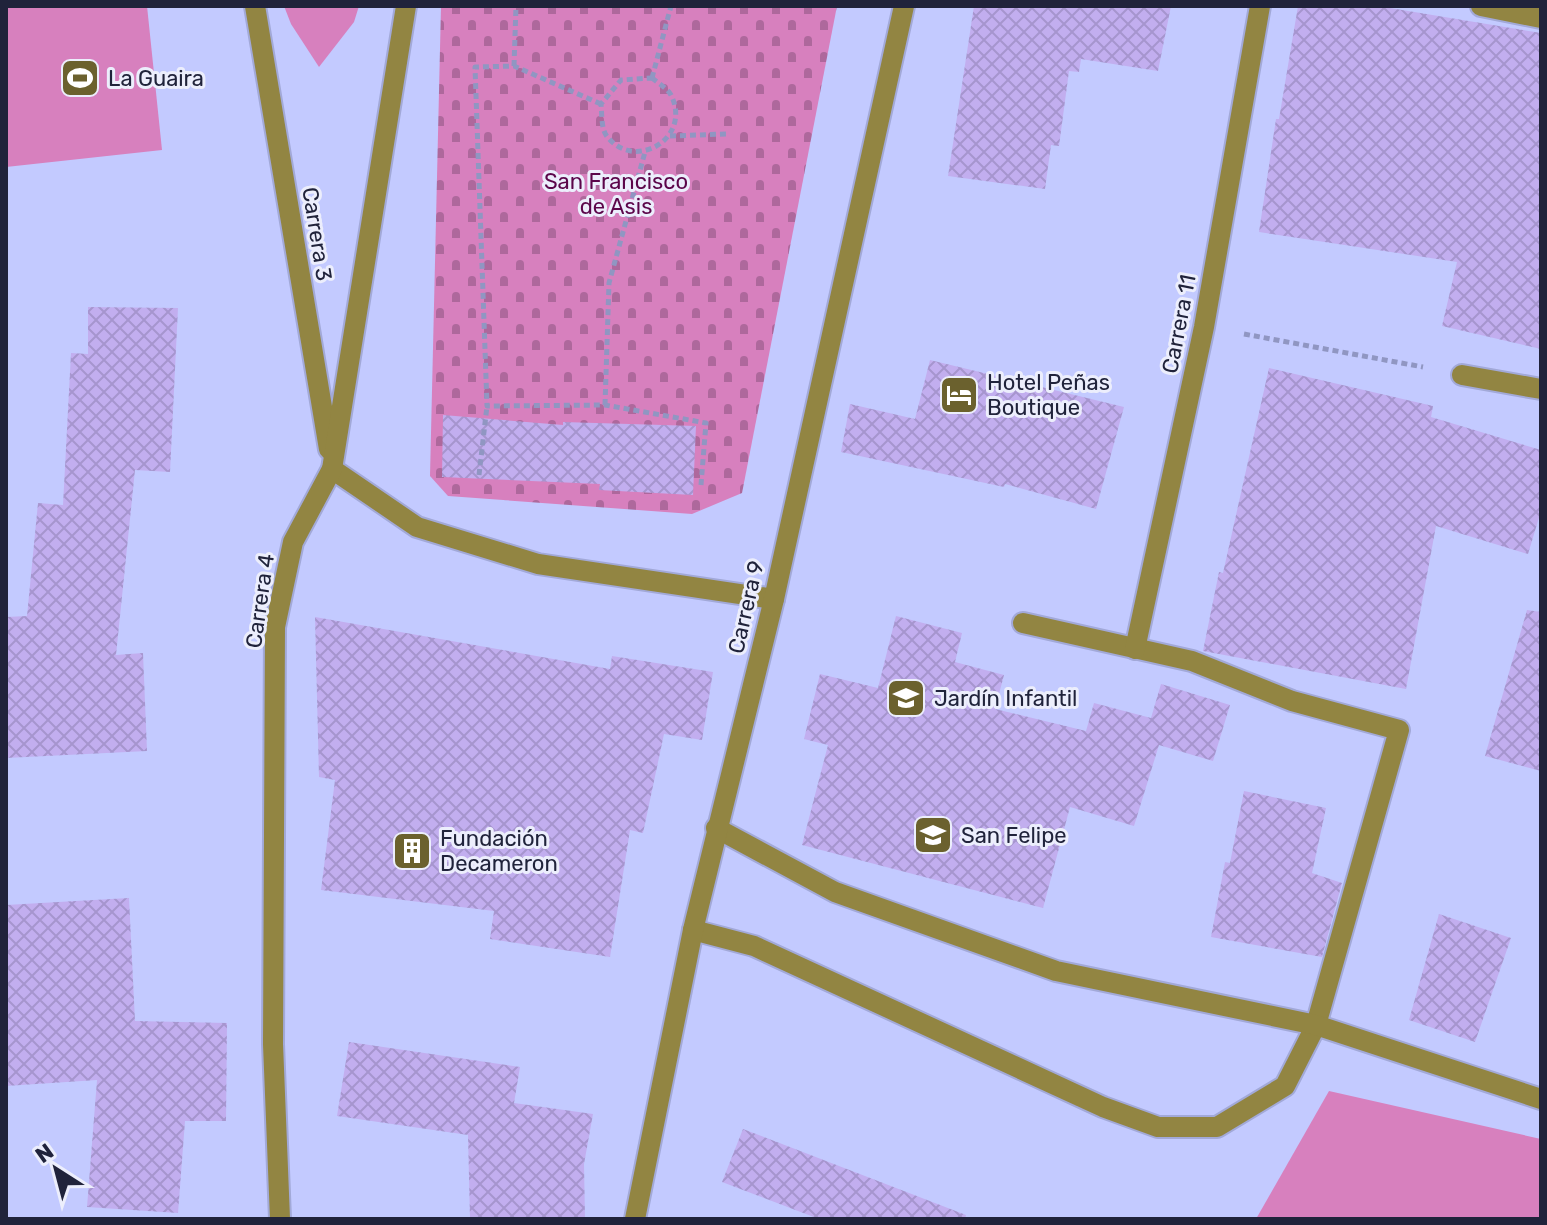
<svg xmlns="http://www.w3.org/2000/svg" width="1547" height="1225" font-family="Rubik,sans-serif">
	<defs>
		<pattern id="cemetery-stones" width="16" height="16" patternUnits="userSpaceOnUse" patternTransform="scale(2)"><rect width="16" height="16" fill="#d780be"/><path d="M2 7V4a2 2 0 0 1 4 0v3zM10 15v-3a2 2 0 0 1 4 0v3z" fill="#ae689c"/></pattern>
		<pattern id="building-cross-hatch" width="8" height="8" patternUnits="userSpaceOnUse" patternTransform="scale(2)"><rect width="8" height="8" fill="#c2aeef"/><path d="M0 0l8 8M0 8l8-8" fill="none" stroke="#a695ce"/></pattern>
	</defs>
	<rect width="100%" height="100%" fill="#c3caff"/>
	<!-- grass -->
	<g fill="#d780be">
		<path d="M6,6H147L162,150L6,167Z"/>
		<path d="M284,6H359L354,22L319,67L291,24Z"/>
		<path d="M1329,1091L1541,1139V1219H1256Z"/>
	</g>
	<!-- cemetery -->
	<path fill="url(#cemetery-stones)" d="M441,6H837L742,493L692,514L448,496L430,476Z"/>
	<!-- building -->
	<g fill="url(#building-cross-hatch)">
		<path d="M974,6H1171L1158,71L1081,59L1079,72L1069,71L1059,146L1051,145L1045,189L948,176Z"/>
		<path d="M1298,6H1378L1541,33V349L1442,326L1457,262L1259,232L1276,119H1279Z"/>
		<path d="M88,307L178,308L170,472L135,470L116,655L143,653L147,751L6,758V617L27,616L38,503L63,505L71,353L88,354Z"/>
		<path d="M930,360L1124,407L1096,509L1005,484L1004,487L841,452L850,404L915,419Z"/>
		<path d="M1269,368L1433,406L1431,417L1541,450V511L1528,554L1436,526L1406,689L1203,651L1219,572L1223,573Z"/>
		<path d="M443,415L563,425V422L696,426L693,495L599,490L600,484L442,477Z"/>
		<path d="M1527,610L1541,612V771L1485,756Z"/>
		<path d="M896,616L962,633L955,662L1004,675L995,709L1086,731L1094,703L1151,718L1161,684L1230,705L1213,761L1159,745L1134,826L1070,807L1043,908L802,845L828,745L804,739L820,674L878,688Z"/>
		<path d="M315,617L610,669L612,656L713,672L702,740L664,734L643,833L630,830L610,957L490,939L494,911L321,890L335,780L319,777Z"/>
		<path d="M1244,791L1326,808L1312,873L1342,883L1322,957L1211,937L1225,862L1230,863Z"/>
		<path d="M129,898L135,1021L227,1023L226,1121H185L178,1213L87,1207L97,1080L6,1086V905Z"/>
		<path d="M1439,914L1511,938L1475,1042L1409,1020Z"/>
		<path d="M349,1042L520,1067L514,1103L593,1114L584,1164L585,1219H470L468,1135L337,1116Z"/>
		<path d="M743,1129L966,1215L965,1219H819L722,1182Z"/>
	</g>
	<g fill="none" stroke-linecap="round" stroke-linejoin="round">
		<!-- service casing -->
		<g stroke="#a2a9d8" stroke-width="24">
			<path id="service" d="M693,930L754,946L1103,1107L1158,1127H1217L1285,1086L1316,1025L1399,730L1292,701L1192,661L1023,623"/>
		</g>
		<!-- minor casing -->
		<g stroke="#a2a9d8" stroke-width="24">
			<g id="minor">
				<path d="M255,6L329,449"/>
				<path d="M1481,6L1541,18"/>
				<path d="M1462,375L1541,389"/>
				<path d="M332,469L417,527L538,564L774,599"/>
				<path d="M1135,649L1204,327L1260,6"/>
				<path d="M716,828L835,892L1056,971L1316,1025L1541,1099"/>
				<path d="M280,1219L273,1044L275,627L293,542L332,469L406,6"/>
			</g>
		</g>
		<!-- tertiary casing -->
		<g stroke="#a2a9d8" stroke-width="24">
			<path id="tertiary" d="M635,1219L693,930L774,599L904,6"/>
		</g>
		<!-- path -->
		<g stroke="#9096c2" stroke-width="5" stroke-dasharray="6 4" stroke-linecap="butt">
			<path d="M514,66L516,6"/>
			<path d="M652,78C658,83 667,88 671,95C693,139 633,173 606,135C601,127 602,113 601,104L621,80Z"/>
			<path d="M652,78L671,6"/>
			<path d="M601,104L514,66L475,67L487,406L605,405L706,423L701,485"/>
			<path d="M670,136L726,134"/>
			<path d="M1244,334L1423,367"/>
			<path d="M605,405L609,283L645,152"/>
			<path d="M479,475L487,406"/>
		</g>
		<!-- service -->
		<use href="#service" stroke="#928542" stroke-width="20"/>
		<!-- minor -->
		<use href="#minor" stroke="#928542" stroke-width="20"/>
		<!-- tertiary -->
		<use href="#tertiary" stroke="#928542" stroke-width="20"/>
	</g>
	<!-- icons -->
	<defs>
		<g id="stadium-square" transform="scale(2)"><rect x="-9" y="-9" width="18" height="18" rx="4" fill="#6b612e" stroke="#eceefc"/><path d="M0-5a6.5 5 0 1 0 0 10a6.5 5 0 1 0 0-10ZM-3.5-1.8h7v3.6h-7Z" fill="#fff"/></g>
		<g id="hotel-square" transform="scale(2)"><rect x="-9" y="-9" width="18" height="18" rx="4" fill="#6b612e" stroke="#eceefc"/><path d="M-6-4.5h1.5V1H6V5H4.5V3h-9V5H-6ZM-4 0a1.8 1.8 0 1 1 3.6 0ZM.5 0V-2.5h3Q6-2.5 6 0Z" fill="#fff"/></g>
		<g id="school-square" transform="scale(2)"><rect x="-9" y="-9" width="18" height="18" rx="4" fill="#6b612e" stroke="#eceefc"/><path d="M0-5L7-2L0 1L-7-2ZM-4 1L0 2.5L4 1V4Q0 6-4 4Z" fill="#fff"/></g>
		<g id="building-square" transform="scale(2)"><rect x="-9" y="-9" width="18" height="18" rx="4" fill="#6b612e" stroke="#eceefc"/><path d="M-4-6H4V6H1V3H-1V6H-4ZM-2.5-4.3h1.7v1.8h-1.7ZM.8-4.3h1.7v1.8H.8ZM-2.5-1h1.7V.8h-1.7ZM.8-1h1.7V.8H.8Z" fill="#fff"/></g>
	</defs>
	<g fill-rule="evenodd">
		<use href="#stadium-square" x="80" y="78"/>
		<use href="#hotel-square" x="959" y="395"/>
		<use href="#school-square" x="906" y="698"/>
		<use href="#school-square" x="933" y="835"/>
		<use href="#building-square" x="412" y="851"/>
	</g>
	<g text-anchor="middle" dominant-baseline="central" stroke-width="6" stroke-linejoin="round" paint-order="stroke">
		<!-- poi labels -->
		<g font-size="22" fill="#20233b" stroke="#eceefc" text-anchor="start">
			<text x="108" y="78">La Guaira</text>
			<text x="987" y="382">Hotel Peñas<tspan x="987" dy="25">Boutique</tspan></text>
			<text x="934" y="698">Jardín Infantil</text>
			<text x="961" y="835">San Felipe</text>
			<text x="440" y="838">Fundación<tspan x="440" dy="25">Decameron</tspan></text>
		</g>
		<!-- park labels -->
		<g font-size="22" fill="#5b054a" stroke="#eceefc">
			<text x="616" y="181">San Francisco<tspan x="616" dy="25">de Asis</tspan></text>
		</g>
		<!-- street labels -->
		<g font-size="22" fill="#20233b" stroke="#eceefc">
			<text transform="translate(317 234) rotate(81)">Carrera 3</text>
			<text transform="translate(1179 324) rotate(-79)">Carrera 11</text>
			<text transform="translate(260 601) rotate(-82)">Carrera 4</text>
			<text transform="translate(746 607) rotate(-77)">Carrera 9</text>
		</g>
	</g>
	<!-- border -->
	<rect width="1547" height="1225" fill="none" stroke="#20233b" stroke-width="16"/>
	<!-- north arrow -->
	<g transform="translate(56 1169) rotate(324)" stroke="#eceefc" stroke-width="6" paint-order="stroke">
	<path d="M0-6L14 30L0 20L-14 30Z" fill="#20233b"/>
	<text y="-12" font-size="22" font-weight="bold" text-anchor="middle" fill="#20233b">N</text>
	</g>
</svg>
